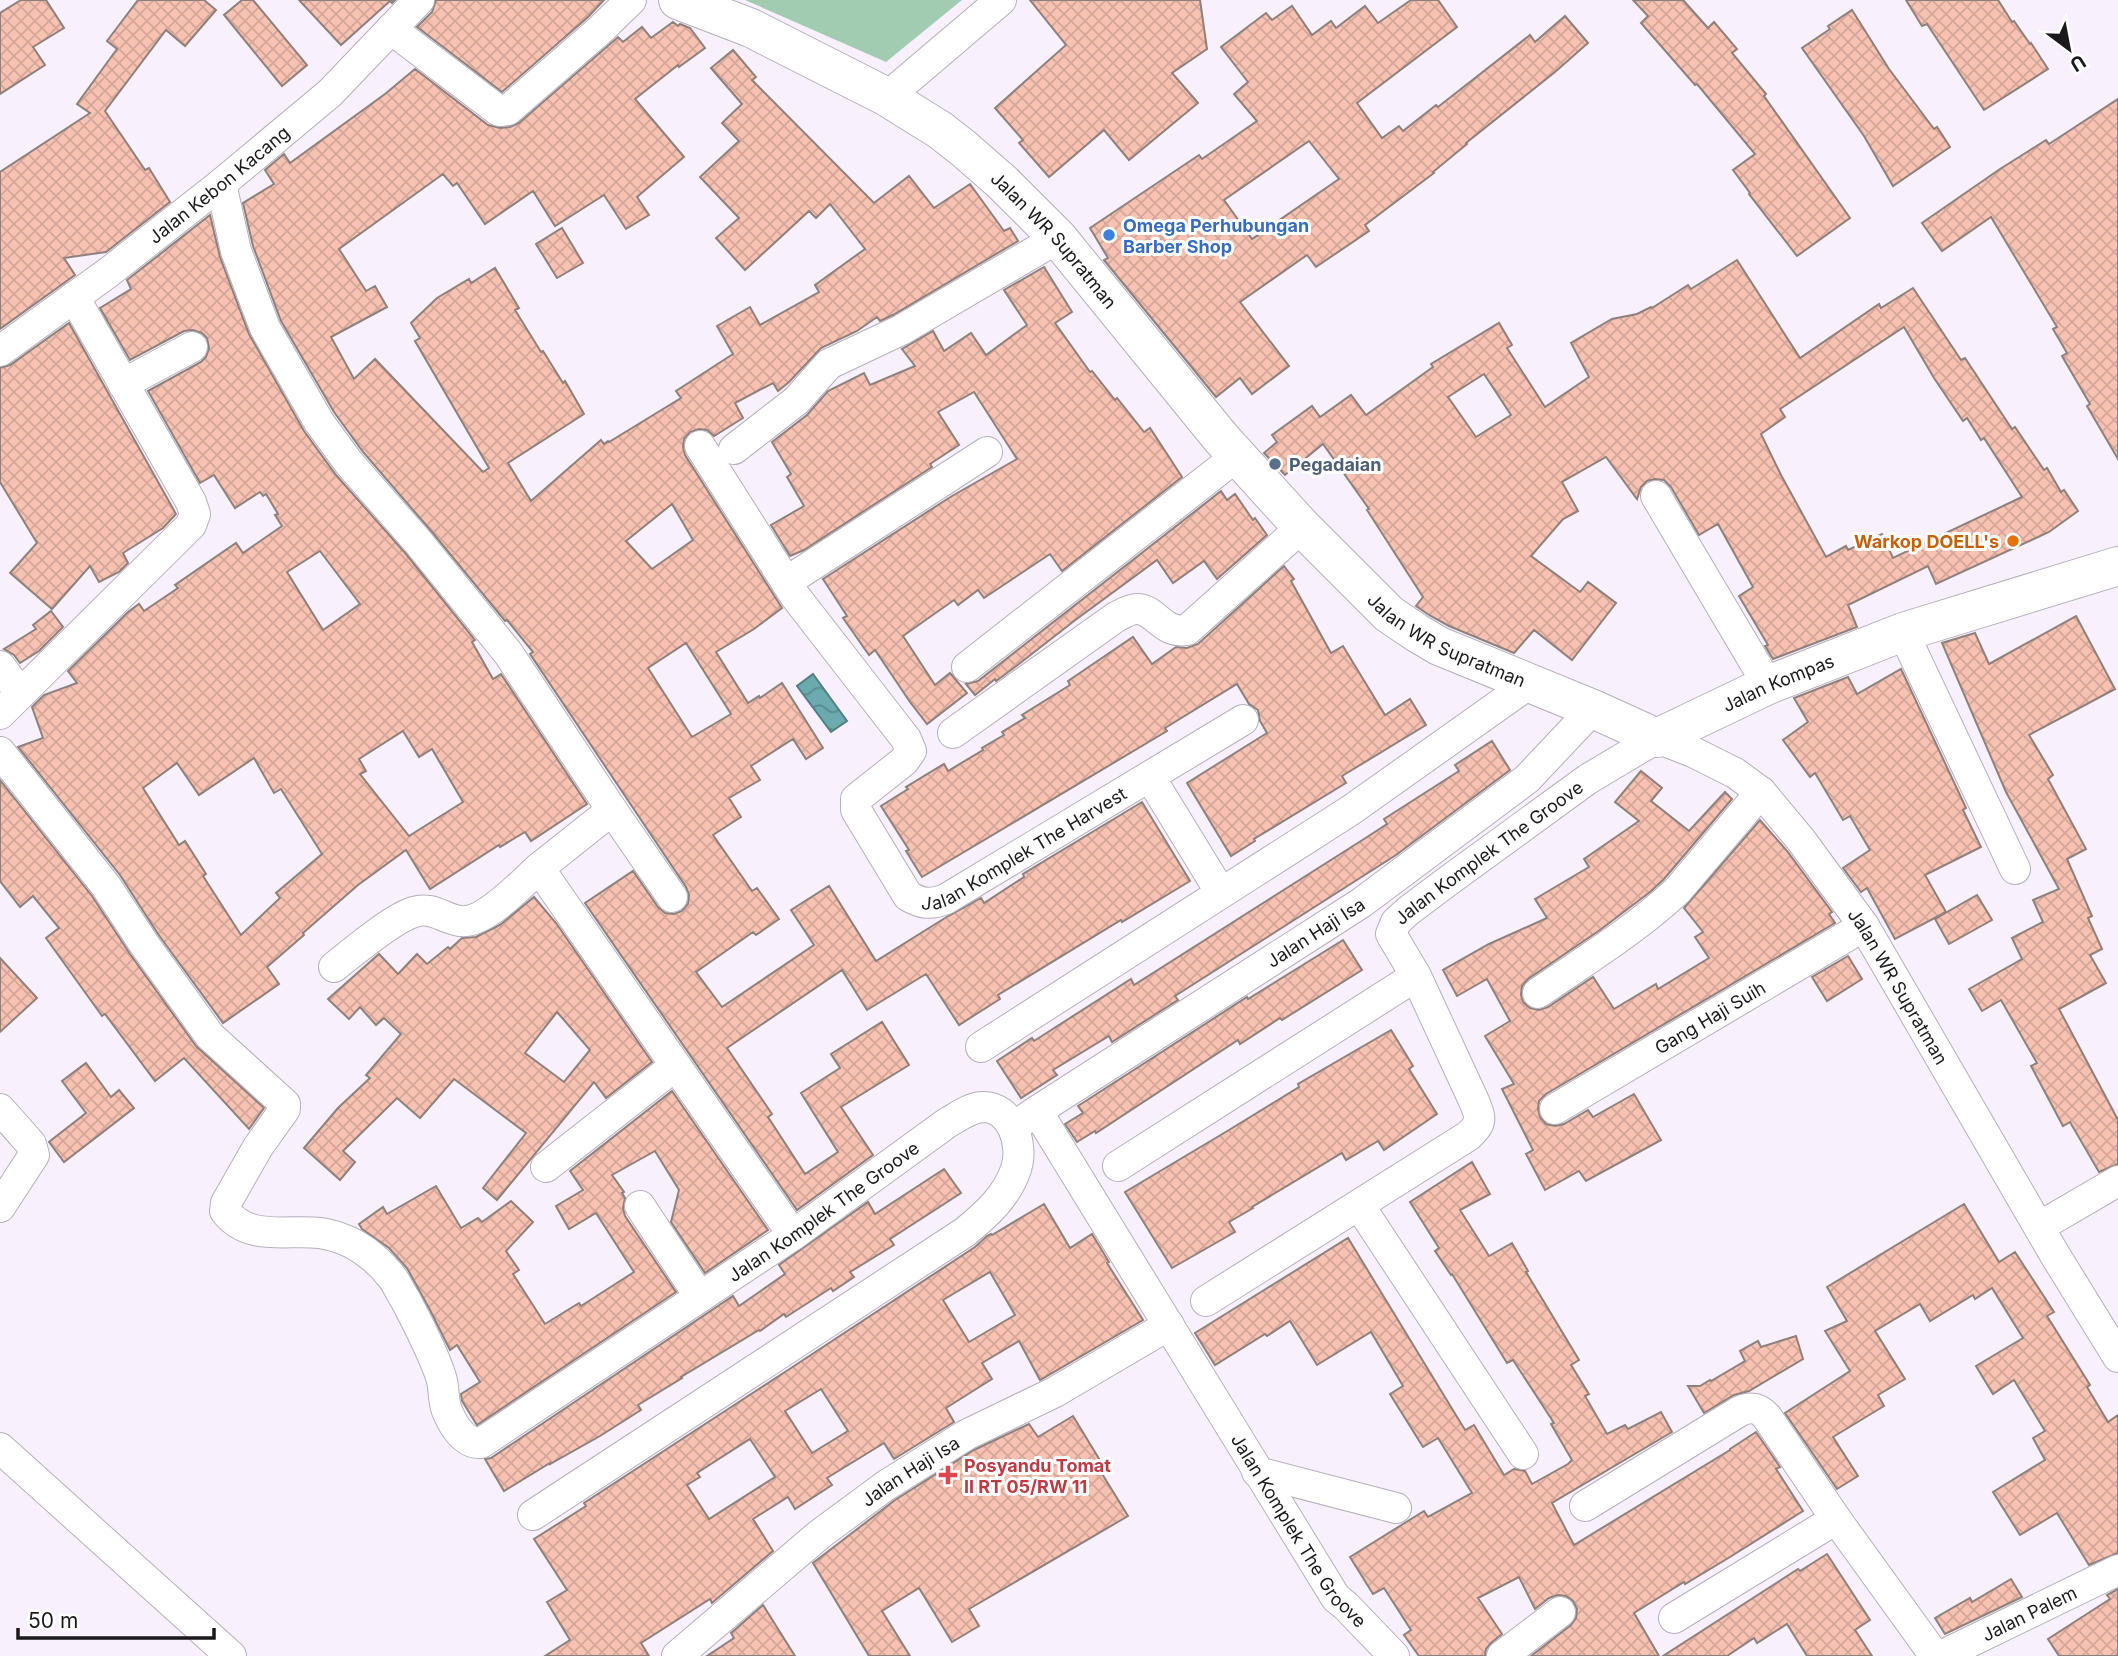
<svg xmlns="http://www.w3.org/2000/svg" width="2118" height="1656" font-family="Inter,sans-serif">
	<defs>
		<pattern id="water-waves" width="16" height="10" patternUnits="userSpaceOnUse" patternTransform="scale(1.75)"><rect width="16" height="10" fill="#6babb0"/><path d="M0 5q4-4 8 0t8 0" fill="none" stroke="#578a8f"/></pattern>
		<pattern id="building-cross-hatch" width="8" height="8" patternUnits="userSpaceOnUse" patternTransform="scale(1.75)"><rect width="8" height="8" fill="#f8c2b2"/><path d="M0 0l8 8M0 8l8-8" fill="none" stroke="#d4a699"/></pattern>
	</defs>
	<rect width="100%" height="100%" fill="#f8f0fc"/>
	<!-- green -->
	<path fill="#a2ccb1" d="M745,0H962L886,62Z"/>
	<!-- water -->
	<path fill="url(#water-waves)" stroke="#537f84" stroke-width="2" d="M813,674L847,721L831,732L797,686Z"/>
	<!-- building -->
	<g fill="url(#building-cross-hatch)" stroke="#8e807c" stroke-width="2" fill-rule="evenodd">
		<path d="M21,0H46L64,28L33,47L45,65L0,94V13Z"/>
		<path d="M138,0H204L216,10L185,46L166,30L105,111L145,170L149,168L170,202L106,252L64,258L75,275L0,329V172L90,113L77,104L117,49L107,41Z"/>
		<path d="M242,0H253L307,65L282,86L224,15Z"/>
		<path d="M299,0H395L392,3L390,1L341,45Z"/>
		<path d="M436,0H604L588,17L502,92L417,27L432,12Z"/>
		<path d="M1030,0H1200L1207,49L1172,73L1198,103L1129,160L1104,130L1049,177L1019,143L1023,140L995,108L1066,45Z"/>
		<path d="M1411,0H1438L1457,27L1357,103L1382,138L1399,126L1403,131L1436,105L1438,107L1530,35L1535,42L1565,16L1588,43L1555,72L1466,143L1467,144L1433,172L1434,173L1365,225L1369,231L1316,267L1307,255L1240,302L1289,366L1252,394L1240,378L1216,397L1104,260L1108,258L1090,228L1199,155L1202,159L1257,121L1234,94L1248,82L1221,47L1266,13L1272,20L1292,6L1312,35L1331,21L1336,28L1365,6L1378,23ZM1309,141L1339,179L1252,239L1224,200Z"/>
		<path d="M1633,0H1683L1708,28L1714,22L1737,49L1732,53L1766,94L1764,96L1850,218L1797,256L1749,194L1750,193L1733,170L1755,154L1697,84L1695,85L1641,23L1648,16Z"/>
		<path d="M1906,0H1998L2012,22L2014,21L2030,44L2031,43L2048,69L1984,110L1927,24L1922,26Z"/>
		<path d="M1852,10L1889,69L1934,129L1937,127L1950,147L1893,186L1864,136L1802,48L1830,29L1828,26Z"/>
		<path d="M673,22L678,26L680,24L690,28L705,48L679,67L678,65L635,99L684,157L637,197L649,215L626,229L604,195L555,226L533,191L485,224L457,183L453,186L443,174L339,249L366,291L375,286L387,307L331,337L354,379L375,359L483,472L489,468L415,341L420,338L411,323L437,298L469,279L471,283L495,268L519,308L515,310L541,352L543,351L563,383L565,381L584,414L508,463L531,501L601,440L604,444L608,441L609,442L681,398L676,391L733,354L717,326L750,307L760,325L819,292L815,285L865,249L830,204L816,218L809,211L745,270L716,238L739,218L700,177L739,141L722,123L742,104L711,68L733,50L756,77L752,80L874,203L909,176L934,208L970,184L1004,231L1010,228L1018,241L893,315L880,321L877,317L857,331L821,348L789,382L778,391L773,383L735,403L743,418L714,436L707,430L699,429L690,432L684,439L683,447L685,455L782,608L754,629L716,652L748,703L759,696L760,698L782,683L823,748L806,759L793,739L751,766L760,780L729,798L741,817L713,835L752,891L757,888L779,919L756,935L753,932L696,972L722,1007L814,945L791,910L829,886L876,961L945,918L981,898L984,903L1024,877L1023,874L1142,802L1190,881L1122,922L1121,920L998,995L1000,999L959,1025L926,974L867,1010L842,970L727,1048L772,1114L768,1117L805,1174L838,1152L801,1093L840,1068L831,1054L882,1022L909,1065L841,1107L873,1155L797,1210L585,903L633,871L658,907L665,913L674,914L682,911L688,904L689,895L686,887L530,654L533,652L507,620L505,621L432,532L363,452L334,412L281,321L253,246L243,203L274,184L265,170L284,154L290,163L385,94L415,69L488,125L500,128L510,127L519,123L618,37L623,42L642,27L651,38ZM672,504L693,540L652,569L626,541ZM686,643L731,714L692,737L648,668Z"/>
		<path d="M2118,99V459L2087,406L2090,404L2062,356L2067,353L2053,329L2057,327L1991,217L1942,251L1922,223L2000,169L2046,140L2049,144Z"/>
		<path d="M210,215L220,257L249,334L304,431L336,475L406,554L475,640L472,642L493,679L501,674L587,804L531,841L525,832L500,847L499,845L430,889L406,850L358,885L303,933L304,935L267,967L279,984L223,1023L158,934L120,875L18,747L43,738L32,707L44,695L77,683L68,671L128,612L139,604L144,611L178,588L175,585L236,543L243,553L282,526L275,515L278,514L266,494L263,496L260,492L235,508L214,475L200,483L148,391L201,362L206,357L209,348L207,338L202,333L193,330L184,331L130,360L100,308L131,289L127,280ZM320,551L360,604L323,630L287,572ZM403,731L419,757L432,749L463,802L409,836L360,774L366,771L359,759ZM254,758L274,793L281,789L322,854L276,893L280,898L241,935L203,876L206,874L185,841L179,845L143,788L177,763L199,795Z"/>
		<path d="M562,228L583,263L557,278L536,244Z"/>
		<path d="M1737,260L1800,358L1879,304L1881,308L1913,288L1961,360L1965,358L2012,429L2015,427L2044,470L2047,468L2061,492L2064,490L2078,511L2049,532L1936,584L1928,566L1848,605L1857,627L1773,659L1765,646L1768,645L1739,596L1753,587L1718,524L1699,535L1671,487L1664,480L1655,479L1647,481L1641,487L1637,499L1606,457L1562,482L1578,511L1563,519L1531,556L1580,592L1588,582L1616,603L1572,660L1534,630L1514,653L1449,626L1429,615L1416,606L1423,597L1367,510L1369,509L1323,444L1285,475L1264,453L1277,442L1272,435L1312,406L1320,417L1351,395L1366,415L1433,367L1431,364L1499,323L1512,345L1507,348L1545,407L1589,377L1571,343L1612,319L1637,314L1651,307L1652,308L1688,285L1691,289ZM1904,327L1934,378L1963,421L1967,418L1981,440L1984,438L2022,497L1893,558L1882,534L1848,550L1846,546L1826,557L1781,475L1761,434L1785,417L1780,409ZM1484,374L1511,415L1476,437L1448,397Z"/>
		<path d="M1044,267L1072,312L1055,323L1090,372L1092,371L1115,400L1117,398L1144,432L1150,428L1182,477L1062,571L1050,554L984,598L978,590L958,605L954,600L903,636L935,685L950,673L967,693L927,724L910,702L875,650L869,655L843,618L847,616L823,579L952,496L1017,459L974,392L938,412L959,445L930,464L932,467L804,550L790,556L771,525L804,506L787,477L791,474L772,442L807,415L828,391L864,373L870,385L915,366L902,349L933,331L944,351L971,333L986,355L1027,325L1004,290Z"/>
		<path d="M69,323L176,514L163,528L123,553L128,563L119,572L99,582L90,566L52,609L10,573L37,543L0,482V368L10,365Z"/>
		<path d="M1221,491L1227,500L1235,494L1253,520L1255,518L1267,535L1217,579L1204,561L1173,583L1157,560L1074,621L1015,667L996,681L995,679L975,695L966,684L978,681Z"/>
		<path d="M1284,566L1294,579L1291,581L1331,653L1343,646L1385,715L1410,699L1426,725L1342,776L1346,783L1254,839L1255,841L1231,856L1187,783L1267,733L1260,721L1258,710L1249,704L1237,684L1165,728L1167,731L922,877L906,851L909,850L881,806L908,789L906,787L944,764L948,771L983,750L982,748L1004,735L1002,732L1025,718L1022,715L1070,685L1068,681L1133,637L1152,664L1176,647L1187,648L1198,644Z"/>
		<path d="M51,611L63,627L39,651L20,663L14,655L4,649L36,629L33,625Z"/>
		<path d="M2076,616L2115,689L2029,735L2053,775L2048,779L2086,849L2067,859L2092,916L2088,918L2102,949L2090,955L2106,983L2059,1009L2118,1120V1164L2099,1172L2070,1122L2063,1126L2031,1066L2037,1063L2001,1000L1982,1011L1969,989L2022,959L2012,938L2043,922L2033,900L2059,889L2006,792L1942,643L1975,633L1989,664Z"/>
		<path d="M1901,669L1966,808L1963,810L1981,847L1925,875L1946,912L1895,939L1867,888L1861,892L1843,868L1870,850L1850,816L1843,820L1815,773L1810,777L1783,740L1808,722L1794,698L1848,677L1857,694Z"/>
		<path d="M1492,741L1510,770L1396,855L1175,996L1178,1000L1112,1042L1109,1036L1053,1070L1057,1075L1021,1098L997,1061L1032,1038L1034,1041L1131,979L1134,985L1364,839L1387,824L1384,819L1459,771L1455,765Z"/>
		<path d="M1641,771L1662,788L1651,801L1689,831L1725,792L1732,799L1664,879L1650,892L1600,930L1528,979L1522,986L1521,995L1523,1002L1530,1008L1539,1010L1548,1007L1593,977L1614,1009L1656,984L1658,989L1709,958L1695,937L1703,932L1684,908L1760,820L1787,851L1832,912L1829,914L1835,923L1546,1094L1539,1101L1538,1109L1540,1117L1546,1124L1555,1126L1564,1124L1588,1110L1593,1117L1634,1094L1661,1140L1586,1181L1579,1171L1545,1190L1526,1154L1533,1150L1502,1089L1514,1084L1485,1036L1510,1021L1487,979L1457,996L1443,970L1489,944L1547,918L1535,899L1589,867L1584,859L1639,821L1615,802Z"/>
		<path d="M0,780L92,896L130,954L196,1046L264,1108L249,1129L184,1058L155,1081L105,1014L102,1016L46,938L59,928L33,896L20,907L0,881Z"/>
		<path d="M1977,895L1992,920L1949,944L1935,919Z"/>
		<path d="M534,897L556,923L652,1062L606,1098L594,1082L497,1200L483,1188L526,1133L454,1079L420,1118L397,1098L343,1151L355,1162L340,1180L304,1148L338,1108L370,1078L366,1075L401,1034L384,1018L376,1025L360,1007L349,1019L328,999L379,954L398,974L417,954L427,964L448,947L450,949L462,938L476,937L500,925ZM557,1012L590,1050L564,1082L525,1053Z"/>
		<path d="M1343,940L1362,970L1282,1020L1280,1018L1240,1044L1238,1040L1096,1133L1095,1131L1077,1142L1065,1124L1083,1113L1078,1106L1247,997L1248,999Z"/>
		<path d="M1848,956L1862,979L1827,1001L1812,977Z"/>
		<path d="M0,958L37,998L0,1032Z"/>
		<path d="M1391,1030L1413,1066L1409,1069L1437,1114L1384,1150L1378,1141L1346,1160L1342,1153L1252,1207L1253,1208L1229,1222L1235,1232L1172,1268L1125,1192L1229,1130L1299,1087L1298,1084Z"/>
		<path d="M86,1063L111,1097L119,1090L134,1108L64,1162L49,1142L86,1113L62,1081Z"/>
		<path d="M672,1091L768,1230L705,1273L671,1222L679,1190L655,1151L612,1175L624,1192L622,1193L625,1198L623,1208L625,1216L676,1292L477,1425L462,1401L461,1394L480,1382L457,1345L450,1350L430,1310L407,1268L389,1248L362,1229L359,1224L383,1207L387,1214L436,1186L461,1228L478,1218L482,1222L511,1201L533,1222L506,1251L519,1270L513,1274L545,1324L579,1303L581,1306L634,1272L596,1213L569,1229L556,1206L583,1190L570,1171Z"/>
		<path d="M1472,1162L1490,1194L1460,1210L1489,1256L1512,1243L1528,1271L1526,1272L1579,1360L1571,1365L1589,1394L1585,1396L1607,1434L1625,1425L1628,1429L1661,1412L1672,1432L1552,1503L1574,1545L1730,1450V1449L1756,1432L1780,1467L1776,1469L1803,1511L1730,1557L1685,1584L1684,1582L1634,1613L1659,1656H1531L1571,1625L1576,1618L1577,1609L1573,1601L1566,1596L1558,1595L1549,1598L1535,1609L1519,1577L1478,1598L1502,1634L1491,1643L1486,1649L1485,1656H1419L1404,1635L1411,1630L1384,1588L1373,1594L1350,1557L1424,1511L1428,1517L1472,1493L1438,1438L1423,1447L1390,1394L1403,1386L1371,1332L1317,1365L1290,1321L1267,1336L1265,1334L1215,1365L1195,1333L1348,1238L1465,1430L1474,1425L1504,1475L1514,1469L1525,1471L1532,1484L1568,1464L1572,1460L1551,1424L1554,1423L1513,1360L1507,1363L1452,1274L1451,1275L1435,1251L1439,1248L1410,1202Z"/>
		<path d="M944,1169L961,1193L890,1239L894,1245L850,1272L854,1277L833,1291L831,1288L786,1317L784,1314L760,1331L759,1330L681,1377L682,1378L638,1405L641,1410L600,1436L550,1464V1463L504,1491L485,1459L491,1458L733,1296L739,1306L785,1274L779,1265L868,1202L875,1214Z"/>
		<path d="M1044,1204L1070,1248L1092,1234L1109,1262L1107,1263L1143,1320L1040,1380L1019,1341L982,1363L992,1379L946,1408L954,1422L894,1459L884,1443L827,1478L832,1485L795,1509L788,1497L753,1519L773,1551L712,1603L710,1599L641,1643L649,1656H545L570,1640L547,1602L567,1590L534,1539L586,1506L584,1503L788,1370L975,1247L987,1236L991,1234L992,1235ZM990,1272L1015,1315L969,1342L943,1300ZM821,1389L848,1431L812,1453L785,1411ZM750,1439L775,1477L709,1519L687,1485L700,1477L697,1473Z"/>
		<path d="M1964,1204L1999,1262L2015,1252L2054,1312L2047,1316L2090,1385L2087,1387L2108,1422L2118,1415V1553L2089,1565L2057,1513L2020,1535L1993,1492L2045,1460L2033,1438L2045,1431L2014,1380L1993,1394L1976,1366L2023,1338L1992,1288L1975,1299L1973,1295L1930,1321L1920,1304L1875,1331L1905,1379L1878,1395L1884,1406L1833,1437L1858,1476L1837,1489L1785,1413L1850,1371L1825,1331L1847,1321L1827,1287Z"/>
		<path d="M1796,1336L1803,1359L1749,1391L1734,1395L1704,1413L1688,1386H1700L1710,1380L1711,1381L1745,1361L1740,1351L1758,1341L1761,1347Z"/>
		<path d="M1073,1416L1101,1462L1096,1464L1128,1516L969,1609L979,1626L952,1642L919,1588L882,1611L910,1656H869L813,1563L895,1500L974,1450L1029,1424L1038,1437Z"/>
		<path d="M1827,1554L1870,1620L1855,1630L1872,1656H1807L1787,1624L1757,1643L1754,1638L1727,1656H1663L1798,1569L1800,1571Z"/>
		<path d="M2011,1579L2022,1597L1945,1634L1935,1618L1970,1598L1972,1602Z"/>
		<path d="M2118,1589V1656H2059L2048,1639L2110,1599L2107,1595Z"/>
		<path d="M763,1605L795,1656H707L734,1638L731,1633Z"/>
	</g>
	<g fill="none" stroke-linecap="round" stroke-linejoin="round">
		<!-- minor casing -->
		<g stroke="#b6afbb" stroke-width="32">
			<g id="minor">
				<path d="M391,29L499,111L508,110L600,30L631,0"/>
				<path d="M887,97L1001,0"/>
				<path d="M221,184L236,251L265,328L319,422L349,463L419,543L508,653L612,810L539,868L793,1235"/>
				<path id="s1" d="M0,351L109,272L221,184L330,93L419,0"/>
				<path d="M123,384L192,347"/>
				<path id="s2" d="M700,446L795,596L906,739L911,751L904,761L856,799V810L908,896C922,904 931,905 946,899L1243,720"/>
				<path d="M734,449L796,401L829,364L901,330L1058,238"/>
				<path d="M1656,496L1768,685"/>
				<path d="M786,582L987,452"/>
				<path d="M1903,632L2015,869"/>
				<path d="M0,666L20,693"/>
				<path d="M967,667L1237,456"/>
				<path d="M0,714L191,525L195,514L191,502L74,297"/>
				<path d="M953,733L1116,617C1122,614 1130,609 1137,609C1156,609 1161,634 1187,630L1302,527"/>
				<path id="s3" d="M0,752L106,886L144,944L210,1036L285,1104V1109L258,1147L226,1203L225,1211C249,1242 287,1229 320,1233C349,1237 373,1254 391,1276C397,1283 400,1292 405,1299C418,1324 432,1350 441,1377C445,1389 442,1401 448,1413C454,1427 465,1444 481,1443L793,1235L947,1123C958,1117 969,1108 982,1107C1012,1106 1024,1145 1016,1169C1007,1196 987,1214 965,1232L533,1515"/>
				<path d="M1150,777L1221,893"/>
				<path d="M612,810L672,897"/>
				<path d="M334,967C353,952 393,918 414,912C432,906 444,919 460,921C484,925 522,883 539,868"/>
				<path d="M1538,993C1586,960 1635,930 1677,891L1761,792"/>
				<path d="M981,1047L1351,810L1530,683"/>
				<path d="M0,1109L31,1144L34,1155L0,1207"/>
				<path id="s4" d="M1555,1109L1864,926"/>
				<path id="s5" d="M1037,1111L1336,1598L1346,1606L1394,1656"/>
				<path id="s6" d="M1014,1127L1037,1111L1361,903L1527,779L1593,709"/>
				<path d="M1118,1166L1416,976"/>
				<path d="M546,1167L675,1066"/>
				<path d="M1359,1205L1523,1454"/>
				<path d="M640,1206L700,1297"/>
				<path d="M2039,1227L2118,1181"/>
				<path id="s7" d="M1206,1301L1468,1136C1483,1122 1481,1119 1474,1101L1416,976L1391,934L1396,922L1408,911L1448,881L1588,779L1657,738L1693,752L1735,773L1761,792L1801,840L1864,926L2055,1255L2118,1357"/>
				<path d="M0,1448L231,1656"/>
				<path d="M1257,1472L1396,1508"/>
				<path d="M1585,1506L1740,1411C1752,1406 1759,1408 1767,1417L1836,1519"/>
				<path d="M1674,1618L1836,1519L1935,1656"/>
				<path id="s8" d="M677,1656L820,1534L885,1486L966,1435L1055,1392L1169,1325"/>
				<path d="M1502,1656L1560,1612"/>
				<path id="s9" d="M1941,1656L2118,1570"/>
			</g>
		</g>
		<!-- major casing -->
		<g stroke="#b6afbb" stroke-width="40">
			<g id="major">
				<path id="s10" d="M678,0L751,28L887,97L940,130L963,148L1002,182L1058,238L1221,438L1302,527L1389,614L1417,633L1439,646L1593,709L1657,738L1768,685L1903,632L2118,566"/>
			</g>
		</g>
		<!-- minor -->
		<use href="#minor" stroke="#fff" stroke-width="30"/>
		<!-- major -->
		<use href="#major" stroke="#fff" stroke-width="38"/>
	</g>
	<!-- markers -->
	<circle fill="#3f7fe0" stroke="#fff" stroke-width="2.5" cx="1109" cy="235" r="7"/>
	<circle fill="#5c6f8a" stroke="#fff" stroke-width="2.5" cx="1275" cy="464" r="7"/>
	<circle fill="#e8710a" stroke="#fff" stroke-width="2.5" cx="2013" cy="541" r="7"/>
	<path fill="#e0444e" stroke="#fff" stroke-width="2.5" d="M944.5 1464.5h7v7h7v7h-7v7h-7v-7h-7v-7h7z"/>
	<g text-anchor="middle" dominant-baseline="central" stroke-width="6" stroke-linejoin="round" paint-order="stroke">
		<!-- street labels -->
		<g font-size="18" fill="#1c191d" stroke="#fff">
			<text stroke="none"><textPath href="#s1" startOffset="275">Jalan Kebon Kacang</textPath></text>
			<text stroke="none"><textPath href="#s10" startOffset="452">Jalan WR Supratman</textPath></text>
			<text stroke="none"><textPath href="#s10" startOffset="1018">Jalan WR Supratman</textPath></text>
			<text stroke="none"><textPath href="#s10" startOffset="1384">Jalan Kompas</textPath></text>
			<text stroke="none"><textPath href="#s2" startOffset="688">Jalan Komplek The Harvest</textPath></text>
			<text stroke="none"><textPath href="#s7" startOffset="665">Jalan Komplek The Groove</textPath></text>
			<text stroke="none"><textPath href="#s6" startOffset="359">Jalan Haji Isa</textPath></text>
			<text stroke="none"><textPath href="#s7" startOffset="1225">Jalan WR Supratman</textPath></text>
			<text stroke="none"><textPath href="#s4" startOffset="180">Gang Haji Suih</textPath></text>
			<text stroke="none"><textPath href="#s3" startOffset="1376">Jalan Komplek The Groove</textPath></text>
			<text stroke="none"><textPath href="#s8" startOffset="298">Jalan Haji Isa</textPath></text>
			<text stroke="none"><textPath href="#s5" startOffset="495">Jalan Komplek The Groove</textPath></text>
			<text stroke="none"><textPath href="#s9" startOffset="98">Jalan Palem</textPath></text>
		</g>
		<!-- shop labels -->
		<g font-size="18" font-weight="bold" fill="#366cbe" stroke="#fff" text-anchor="start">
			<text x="1123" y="225">Omega Perhubungan<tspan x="1123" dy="21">Barber Shop</tspan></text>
		</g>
		<!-- service labels -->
		<g font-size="18" font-weight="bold" fill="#4e5e75" stroke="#fff" text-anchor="start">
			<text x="1289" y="464">Pegadaian</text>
		</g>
		<!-- food labels -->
		<g font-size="18" font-weight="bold" fill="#c56008" stroke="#fff" text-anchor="end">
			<text x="1999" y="541">Warkop DOELL's</text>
		</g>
		<!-- health labels -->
		<g font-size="18" font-weight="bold" fill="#be3a42" stroke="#fff" text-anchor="start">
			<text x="964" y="1465">Posyandu Tomat<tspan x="964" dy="21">II RT 05/RW 11</tspan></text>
		</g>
	</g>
	<!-- north arrow -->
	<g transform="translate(2069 49) rotate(148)" stroke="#ffffff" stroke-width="5" paint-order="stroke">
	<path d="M0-5L12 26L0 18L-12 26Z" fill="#1c191d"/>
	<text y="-10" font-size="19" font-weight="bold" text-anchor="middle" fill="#1c191d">U</text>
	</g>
	<!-- scale -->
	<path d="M18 1628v10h196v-10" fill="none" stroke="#1c191d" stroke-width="3.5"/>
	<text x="28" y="1628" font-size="21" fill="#1c191d" stroke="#ffffff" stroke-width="5" paint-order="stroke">50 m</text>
</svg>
